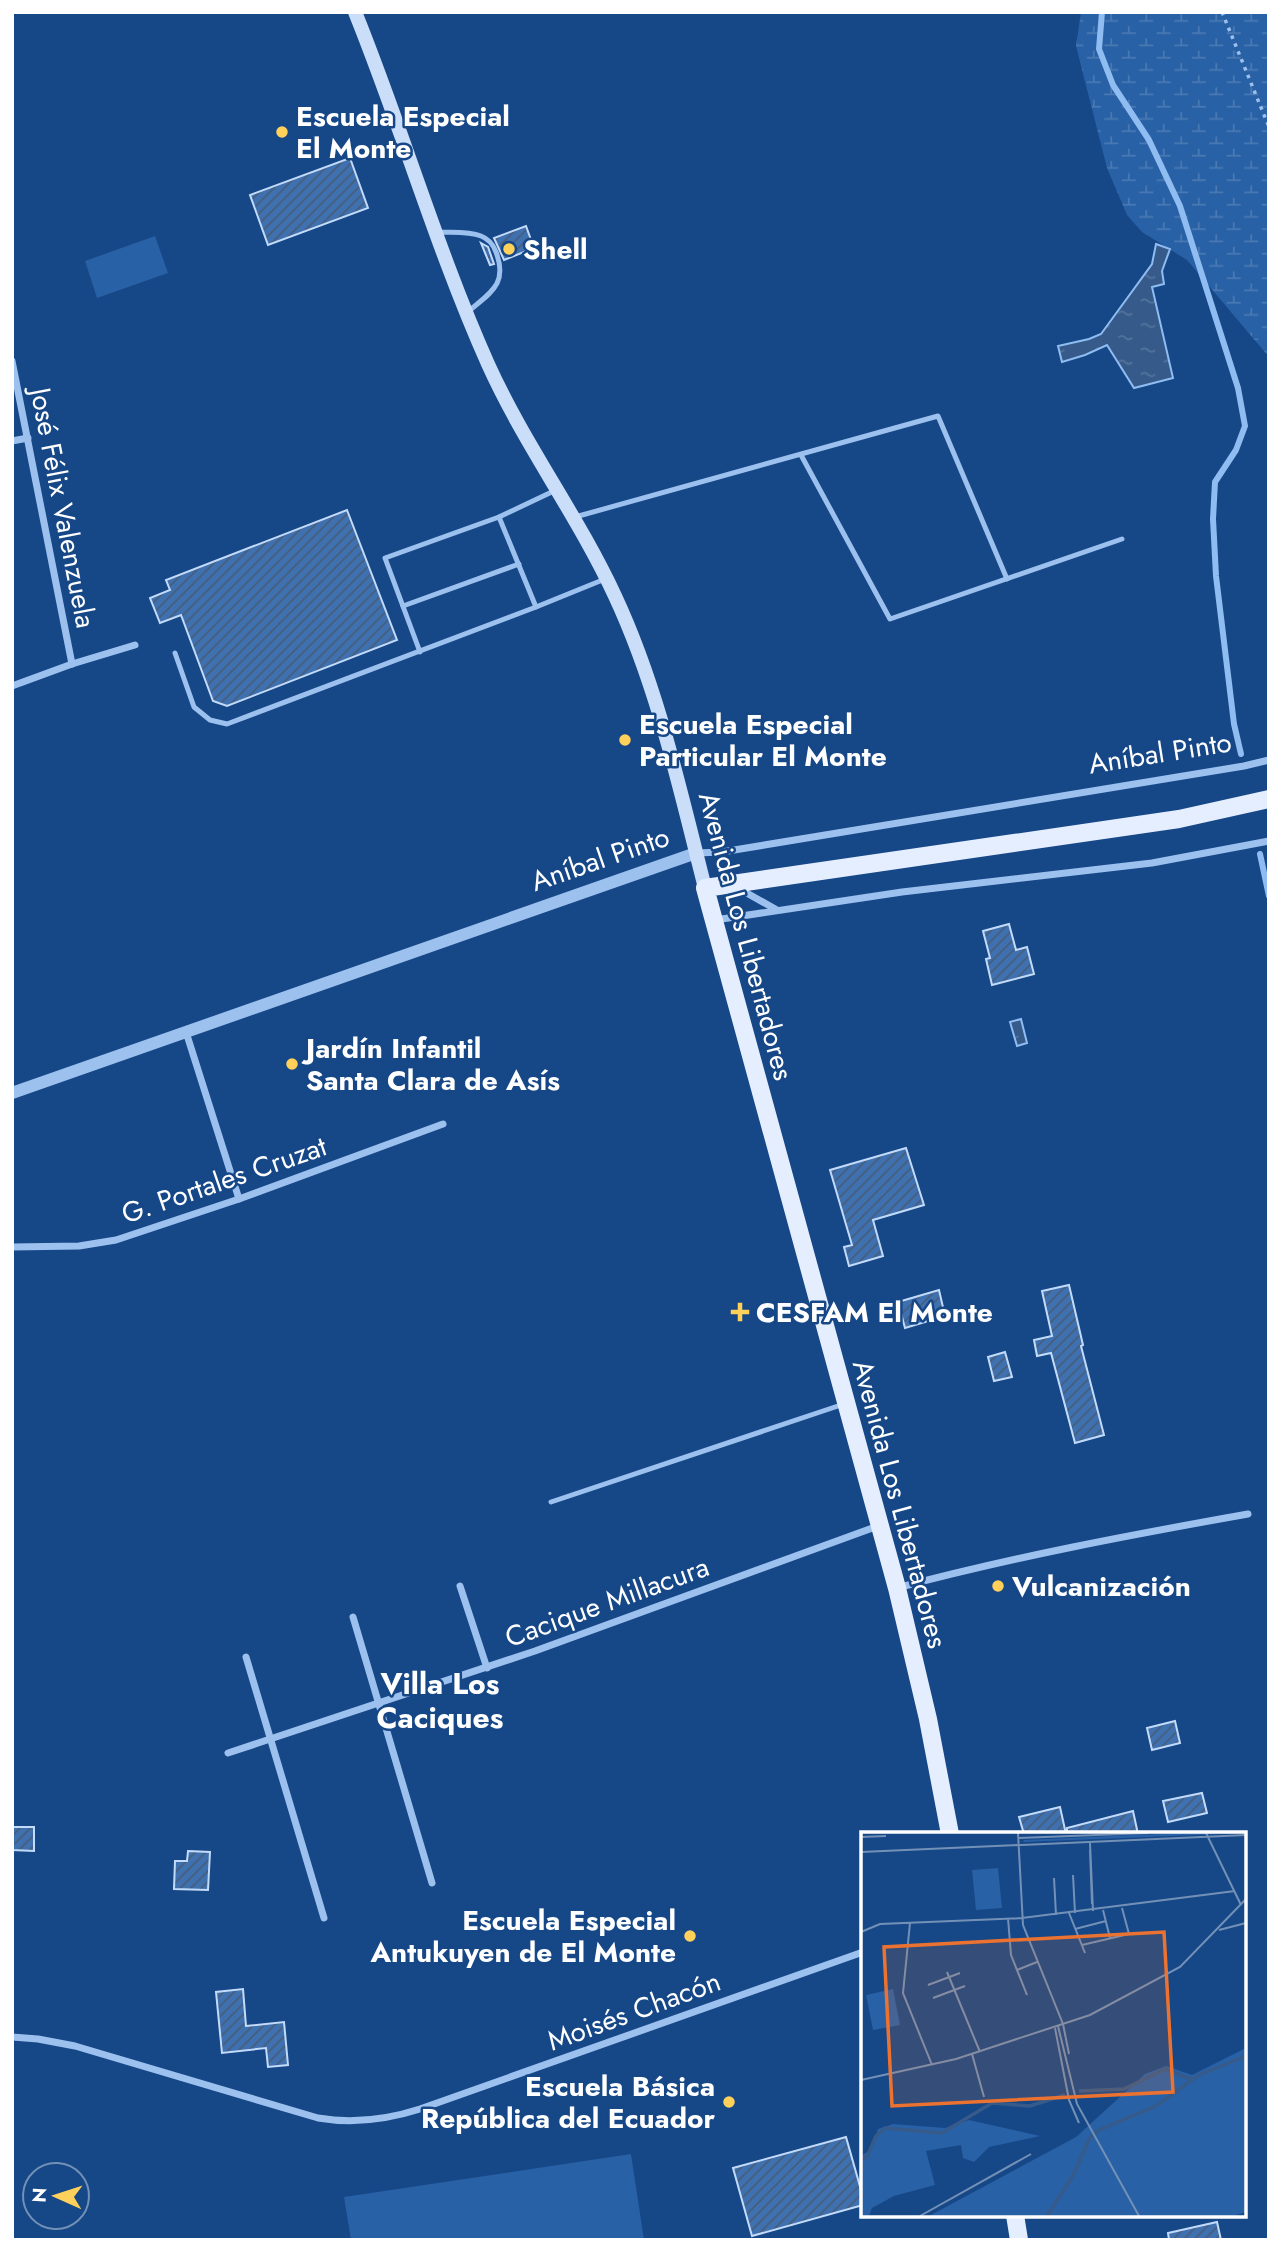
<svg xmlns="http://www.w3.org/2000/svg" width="1281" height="2252" font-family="Jost,sans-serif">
	<defs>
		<pattern id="wetland-marsh" width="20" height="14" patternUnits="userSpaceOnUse" patternTransform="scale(1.75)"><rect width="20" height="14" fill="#2961a6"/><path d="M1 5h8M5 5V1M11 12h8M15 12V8" fill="none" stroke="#4979b3"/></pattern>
		<pattern id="water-ripples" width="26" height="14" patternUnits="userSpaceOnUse" patternTransform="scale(1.75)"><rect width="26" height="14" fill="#365b8a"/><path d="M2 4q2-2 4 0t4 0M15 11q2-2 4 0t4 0" fill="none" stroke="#54749c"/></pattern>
		<pattern id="building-hatch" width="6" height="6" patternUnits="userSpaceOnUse" patternTransform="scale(1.75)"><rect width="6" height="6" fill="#3f71b1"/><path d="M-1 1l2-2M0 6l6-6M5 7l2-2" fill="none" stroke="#465d79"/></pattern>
	</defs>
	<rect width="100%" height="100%" fill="#164787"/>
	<!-- wetland -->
	<path fill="url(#wetland-marsh)" d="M1081,12H1269V357L1187,260L1142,232L1127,215L1107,168L1076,46Z"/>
	<!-- pitch -->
	<g fill="#2961a6">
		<path d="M155,236L168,273L97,298L85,261Z"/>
		<path d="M631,2154L644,2240H351L344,2197Z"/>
	</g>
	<!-- water -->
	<g fill="url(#water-ripples)" stroke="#8fbcf1" stroke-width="2">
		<path d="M1156,244L1170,249L1162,271L1164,284L1152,287L1173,378L1134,388L1107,345L1085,355L1062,362L1058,346L1089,339L1101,334L1152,264Z"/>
		<path d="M1021,1019L1027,1043L1017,1046L1010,1022Z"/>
	</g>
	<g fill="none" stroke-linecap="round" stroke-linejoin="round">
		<!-- stream -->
		<g stroke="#8fbcf1" stroke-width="6">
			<path d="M1102,12L1099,49L1113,85L1149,140L1180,206L1238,388L1245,426L1236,450L1215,482L1213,519L1216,576L1234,724L1241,754"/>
			<path d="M1260,854L1269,896"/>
		</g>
	</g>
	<!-- building -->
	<g fill="url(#building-hatch)" stroke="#c3dbfa" stroke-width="2">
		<path d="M350,158L368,208L268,245L250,195Z"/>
		<path d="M526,226L534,248L504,260L494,238Z"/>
		<path d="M481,243L488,247L494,264L490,265Z"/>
		<path d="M347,510L397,640L227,706L213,701L181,615L160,623L150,598L170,590L166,580Z"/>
		<path d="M1009,924L1016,950L1027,947L1034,974L992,985L986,959L990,958L983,931Z"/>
		<path d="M906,1148L924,1205L873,1220L883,1256L849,1266L844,1247L852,1245L830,1170Z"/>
		<path d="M1069,1285L1083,1345L1081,1346L1104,1435L1075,1443L1051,1353L1037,1356L1034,1340L1052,1336L1042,1291Z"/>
		<path d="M939,1290L945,1316L905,1328L898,1302Z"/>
		<path d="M1005,1352L1012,1377L994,1381L988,1357Z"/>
		<path d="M1175,1721L1180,1743L1152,1750L1147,1728Z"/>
		<path d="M1202,1793L1207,1813L1168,1822L1163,1801Z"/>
		<path d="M1060,1807L1066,1834H1024L1019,1817Z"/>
		<path d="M1133,1811L1138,1834H1067V1828Z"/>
		<path d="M12,1827H34V1851L12,1850Z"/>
		<path d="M188,1851L210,1852L208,1890L174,1889L175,1861H187Z"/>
		<path d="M243,1989L246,2026L284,2022L288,2065L268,2067L266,2048L222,2053L216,1992Z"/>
		<path d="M846,2137L863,2197V2205L752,2236L733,2168Z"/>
		<path d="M1217,2222L1221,2240H1169L1168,2233Z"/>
	</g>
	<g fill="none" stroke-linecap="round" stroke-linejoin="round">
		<!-- path -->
		<path stroke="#9dc1ee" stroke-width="3.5" stroke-dasharray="3.5 5" stroke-linecap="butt" d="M1222,12L1269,127"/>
		<!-- service -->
		<g stroke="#9dc1ee" stroke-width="5">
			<path d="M437,232C451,233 468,231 481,236C489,239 493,244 496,252C508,284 491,292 469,311"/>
			<path d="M801,455L890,619L1122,539"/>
			<path d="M499,517L556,490"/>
			<path d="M575,517L938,416L1007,579"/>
			<path d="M403,606L519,564"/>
			<path d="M536,607L605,579"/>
			<path d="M175,653L194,707L210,720L227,724C330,686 433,647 536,607L499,517L385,558L420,652"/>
			<path d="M551,1502L844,1404"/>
		</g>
		<!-- minor -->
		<g stroke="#9dc1ee" stroke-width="7">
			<path d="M12,361L72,664"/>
			<path d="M12,441L28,438"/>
			<path d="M12,686L72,664L135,645"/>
			<path d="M697,853L722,852L1244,766L1269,760"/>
			<path d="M736,887L777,910"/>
			<path d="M715,920L902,892L1152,863L1269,841"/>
			<path d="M186,1032L239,1199"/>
			<path d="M12,1247L79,1246L116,1240L239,1199L443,1124"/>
			<path d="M460,1586L487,1668"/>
			<path d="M897,1588C1013,1557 1130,1535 1248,1514"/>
			<path d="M353,1617L432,1883"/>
			<path d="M246,1657L324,1918"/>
			<path d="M228,1753L535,1651L878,1526"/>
			<path d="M12,2037L38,2039L75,2046L318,2118C354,2124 386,2120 420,2109L863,1952"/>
		</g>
		<!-- tertiary -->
		<path stroke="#9dc1ee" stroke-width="12" d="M12,1093L696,853"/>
		<!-- secondary -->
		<path stroke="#cadefa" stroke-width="14" d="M355,12C402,128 437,250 488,364C524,444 578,516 615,596C658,688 680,790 705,888"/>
		<!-- primary -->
		<g stroke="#e4eeff" stroke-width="18">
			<path d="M950,1834L928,1719L897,1588L705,888L1179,819L1269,799"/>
			<path d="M1015,2215L1019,2240"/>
		</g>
	</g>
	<!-- markers -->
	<g fill="#ffd05a" stroke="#164787" stroke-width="2.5">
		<circle cx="282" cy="132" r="7"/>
		<circle cx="509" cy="249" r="7"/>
		<circle cx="625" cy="740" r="7"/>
		<circle cx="292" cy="1064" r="7"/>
		<path d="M736.5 1301.5h7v7h7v7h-7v7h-7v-7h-7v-7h7z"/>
		<circle cx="998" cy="1586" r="7"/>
		<circle cx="690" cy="1936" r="7"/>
		<circle cx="729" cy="2102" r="7"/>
	</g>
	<g text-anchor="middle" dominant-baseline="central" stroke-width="5" stroke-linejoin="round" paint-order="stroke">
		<!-- poi labels -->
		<g font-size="28" font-weight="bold" fill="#fff" stroke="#164787" text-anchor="start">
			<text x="296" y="116">Escuela Especial<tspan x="296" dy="32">El Monte</tspan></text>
			<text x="523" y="249">Shell</text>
			<text x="639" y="724">Escuela Especial<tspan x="639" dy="32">Particular El Monte</tspan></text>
			<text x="306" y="1048">Jardín Infantil<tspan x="306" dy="32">Santa Clara de Asís</tspan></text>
			<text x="756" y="1312">CESFAM El Monte</text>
			<text x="1012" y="1586">Vulcanización</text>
			<text x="676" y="1920" text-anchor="end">Escuela Especial<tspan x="676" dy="32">Antukuyen de El Monte</tspan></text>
			<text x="715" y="2086" text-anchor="end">Escuela Básica<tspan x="715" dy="32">República del Ecuador</tspan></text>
		</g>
		<!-- street labels -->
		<g font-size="28" fill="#fff" stroke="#164787">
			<text transform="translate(63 508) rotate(79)">José Félix Valenzuela</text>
			<text transform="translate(1160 753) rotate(-9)">Aníbal Pinto</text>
			<text transform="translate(600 859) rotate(-19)">Aníbal Pinto</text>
			<text transform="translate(746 936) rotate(75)">Avenida Los Libertadores</text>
			<text transform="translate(224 1180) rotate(-19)">G. Portales Cruzat</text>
			<text transform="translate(900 1504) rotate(75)">Avenida Los Libertadores</text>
			<text transform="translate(607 1602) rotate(-20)">Cacique Millacura</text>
			<text transform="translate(634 2011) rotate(-20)">Moisés Chacón</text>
		</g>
		<!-- neighbourhood labels -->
		<g font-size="30" font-weight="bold" fill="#fff" stroke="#164787">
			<text x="440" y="1683">Villa Los<tspan x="440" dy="34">Caciques</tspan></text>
		</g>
	</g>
	<!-- overview -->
	<g transform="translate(861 1832)">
		<rect width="385" height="385" fill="#164787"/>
		<path d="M385,216V380L372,384H68L215,305L284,242L305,234L331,243ZM108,288L179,304L128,315L113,330L102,326L100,313L65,319L74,353L33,364L11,376L8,384H0V324L9,318L17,297L32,292L84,296Z" fill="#2961a6"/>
		<path d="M318,1H385L162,10L163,8Z" fill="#2961a6"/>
		<path d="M137,36L141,76L115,78L111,38ZM32,157L39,193L12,198L5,163Z" fill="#2961a6"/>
		<path fill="none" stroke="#365b8a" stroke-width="3.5" d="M218,259L263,257L304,237L332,248M0,327L6,325L15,304L24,296L81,301L131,271L169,274L204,263M186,384L213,342L228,307L238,298L295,274L338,243L385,224"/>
		<path fill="none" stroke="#7391b7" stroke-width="2" d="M157,1L162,93L202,192L208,222M345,1L380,73M0,5L25,4M158,6L287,1M229,11L232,79M229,18L231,72M0,20L385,3M212,43L214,81M193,46L195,83M242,78L249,106M208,81L224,121M147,86L150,123L166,163M49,91L42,161L71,233M214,97L245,89M358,98L385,91M0,100L19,92L161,86L374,59M221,113L268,102L261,76M156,138L176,130M86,140L119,220M67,153L99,141M72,166L104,154M197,194L216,272L278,384M194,196L208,268L218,291M111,222L123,265M0,248L95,227L229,183L319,135L385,67M59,384L170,322"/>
		<path fill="#eb7230" fill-opacity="0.15" stroke="#eb7230" stroke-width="3.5" d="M303,100L312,260L31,274L23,115Z"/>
		<rect width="385" height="385" fill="none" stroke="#fff" stroke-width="3.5"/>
	</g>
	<!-- border -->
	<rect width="1281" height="2252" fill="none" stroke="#ffffff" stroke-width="28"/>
	<!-- north arrow -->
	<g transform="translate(56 2196) rotate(273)"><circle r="33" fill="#164787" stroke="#7391b7" stroke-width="2"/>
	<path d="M0-5L12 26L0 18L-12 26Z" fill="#ffd05a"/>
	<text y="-10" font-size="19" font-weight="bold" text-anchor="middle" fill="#ffffff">N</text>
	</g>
</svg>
